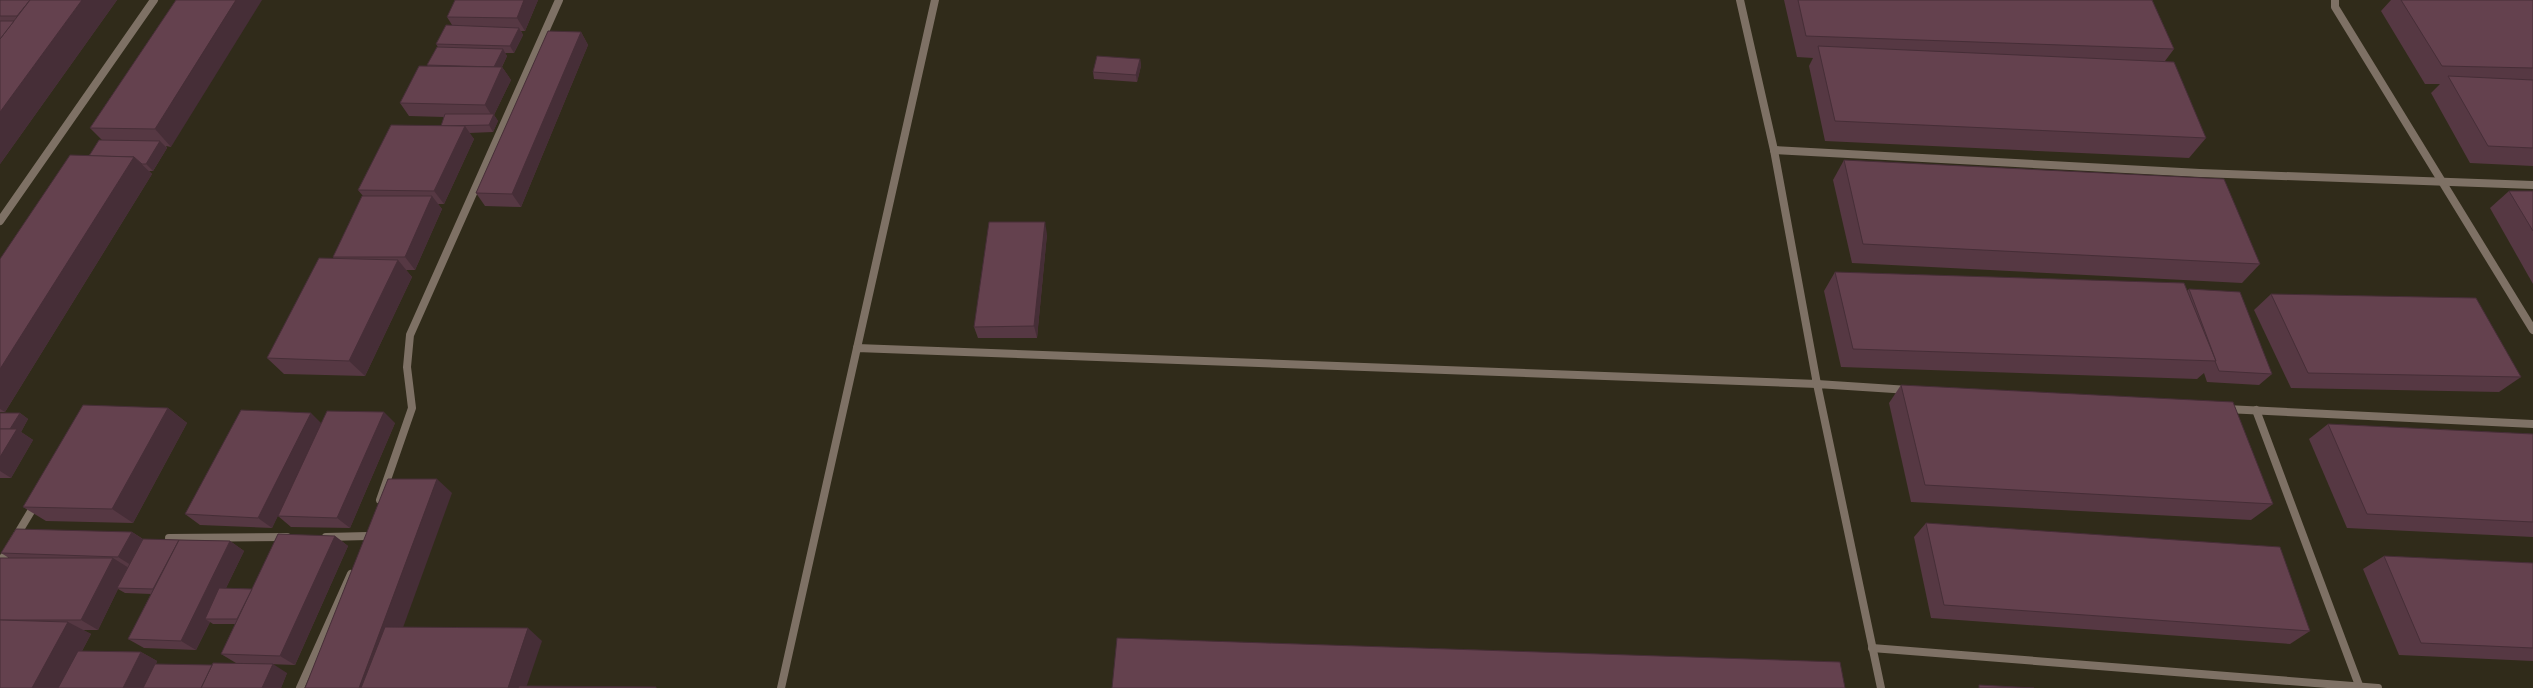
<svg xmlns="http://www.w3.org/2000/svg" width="2533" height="688" font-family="Poppins,sans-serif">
	<rect width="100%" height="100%" fill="#302b1a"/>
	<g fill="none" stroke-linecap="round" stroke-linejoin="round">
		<!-- service -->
		<path stroke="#7e7165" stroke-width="8" d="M857,348L935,0"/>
		<!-- minor -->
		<g stroke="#7e7165" stroke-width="8">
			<path d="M2335,0V7L2533,330"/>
			<path d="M1774,150L2200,173L2533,185"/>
			<path d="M0,221L154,0"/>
			<path d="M2226,409L2533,424"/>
			<path d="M2256,410L2360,688"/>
			<path d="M326,537L368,536"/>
			<path d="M169,538L287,537"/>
			<path d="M0,563L36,503"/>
			<path d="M1872,648L2378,688"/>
			<path d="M781,688L857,348L1817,384L1774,150L1740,0"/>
			<path d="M1881,688L1817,384L1909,390"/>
		</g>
		<!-- tertiary -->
		<g stroke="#7e7165" stroke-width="8">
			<path d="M380,500L412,408L407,367L410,335L559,0"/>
			<path d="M300,688L351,574"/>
		</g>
	</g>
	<!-- wall -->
	<g fill="#563843">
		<path d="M0,0H117L0,164Z"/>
		<path d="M176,0L171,147L166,146L167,148L153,171H149L152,174L5,412H0V259L102,140L90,128Z"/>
		<path d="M538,0L525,31H521L523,35L514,53H505L507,56L502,67L511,80L494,115L498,121L493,132L469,133L474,139L444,204H438L442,209L415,270H406L412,277L365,376L284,374L267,358L334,259L333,257L363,196L358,190L441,126L444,117L409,116L400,103L428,66L427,65L438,47L436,44L452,25L447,17Z"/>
		<path d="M1784,0H2152L2174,49L2165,61L2206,138L2189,158L1825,141L1809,66L1813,58L1797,57Z"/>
		<path d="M2391,0H2533V166L2470,163L2431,93L2440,84H2425L2381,11Z"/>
		<path d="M581,32L588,45L521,207L485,206L476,193Z"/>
		<path d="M1140,59L1141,66L1137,82L1094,79L1093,72Z"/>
		<path d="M1844,160L2260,264L2242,283L1852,263L1833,180Z"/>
		<path d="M2509,191H2533V284L2490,208Z"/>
		<path d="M1047,234L1037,338H978L974,327Z"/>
		<path d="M1835,272L2187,291L2189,289L2272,374L2259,385L2207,382L2204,373L2197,379L1841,367L1824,291Z"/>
		<path d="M2271,294L2521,377L2499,392L2291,388L2254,310Z"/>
		<path d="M1901,385L2273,504L2251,520L1911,502L1889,403Z"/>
		<path d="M168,408L187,423L133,523L46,521L23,507Z"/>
		<path d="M0,413H20L28,419L21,432L33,440L11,478H0Z"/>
		<path d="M322,423H395L350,528L291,527L278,516L279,513L272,528L200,525L185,514Z"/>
		<path d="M2328,424L2533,434V537L2347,528L2309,439Z"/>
		<path d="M1926,523L2310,631L2290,644L1931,618L1914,537Z"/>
		<path d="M132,532L143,539L230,541L244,551L226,588L252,589L335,536L348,546L295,665L236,663L221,654L235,624H213L210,622L196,650L144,648L128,639L151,594L125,593L118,589L98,630H83L91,634L82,651L141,652L157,661L156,664L287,673L281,688H0L9,558L1,553Z"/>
		<path d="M2384,556L2533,563V661L2399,655L2363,569Z"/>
	</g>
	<!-- shaded-wall -->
	<g fill="#462e37">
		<path d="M82,0H117L0,164V112Z"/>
		<path d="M236,0H262L171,147L155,129Z"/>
		<path d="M524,0H538L525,31L517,18Z"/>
		<path d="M519,28L523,35L514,53L510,46Z"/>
		<path d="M581,32L588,45L521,207L512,194Z"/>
		<path d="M503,49L507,56L498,74L493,67Z"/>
		<path d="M1140,59L1141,66L1137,82L1136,75Z"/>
		<path d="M502,67L511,80L494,115L498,121L493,132L489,125L492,116L485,105Z"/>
		<path d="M465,126L474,139L444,204L434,191Z"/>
		<path d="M160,141L167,148L153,171L146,164Z"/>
		<path d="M134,157L152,174L5,412L0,409V369Z"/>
		<path d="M432,196L442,209L415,270L405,257Z"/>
		<path d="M1045,222L1047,234L1037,338L1034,326Z"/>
		<path d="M398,260L412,277L365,376L349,361Z"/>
		<path d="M168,408L187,423L133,523L112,509Z"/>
		<path d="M384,412L395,423L350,528L337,518Z"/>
		<path d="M20,413L28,419L21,432L33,440L11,478L0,471V457L10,429Z"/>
		<path d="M311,413L323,425L272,528L258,518Z"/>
		<path d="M437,479L452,493L381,688H359Z"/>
		<path d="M132,532L147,542L134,567L118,557Z"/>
		<path d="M335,536L348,546L295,665L280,656Z"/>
		<path d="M230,541L244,551L211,619H205L210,622L196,650L181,641Z"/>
		<path d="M113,558L129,568L117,588L118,589L98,630L81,620Z"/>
		<path d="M68,622L91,634L62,688H32Z"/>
		<path d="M528,628L542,641L526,688H508Z"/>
		<path d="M141,652L157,661L144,688H123Z"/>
		<path d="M273,664L287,673L281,688H262Z"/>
	</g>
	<!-- building -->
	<g fill="#64414e" stroke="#462e37">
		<path d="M0,0H30L17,16H0Z"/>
		<path d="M30,0H82L0,112V39Z"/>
		<path d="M176,0H236L155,129L90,128Z"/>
		<path d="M455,0H524L517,18L447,17Z"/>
		<path d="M1798,0H2152L2174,49L1806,36Z"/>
		<path d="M2401,0H2533V68L2442,66Z"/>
		<path d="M0,21H14L0,39Z"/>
		<path d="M446,25L519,28L510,46L436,44Z"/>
		<path d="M548,31L581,32L512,194L476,193Z"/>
		<path d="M1818,46L2174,62L2206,138L1835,121Z"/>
		<path d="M437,47L503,49L494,67L427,65Z"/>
		<path d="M1097,56L1140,59L1136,75L1093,72Z"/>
		<path d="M419,66L502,67L485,105L400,103Z"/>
		<path d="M2448,76L2533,80V148L2488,146Z"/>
		<path d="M445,114H494L489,125L441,126Z"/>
		<path d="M391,125L465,126L434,191L358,190Z"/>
		<path d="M99,140L160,141L146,164H142L134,157L89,156Z"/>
		<path d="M70,155L134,157L0,369V259Z"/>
		<path d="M1844,160L2224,179L2260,264L1863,244Z"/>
		<path d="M2509,191H2533V231Z"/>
		<path d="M362,196H432L405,257H333Z"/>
		<path d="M989,222H1045L1034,326L974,327Z"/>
		<path d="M319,258L398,260L349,361L267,358Z"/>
		<path d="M1835,272L2184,283L2216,361L1853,349Z"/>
		<path d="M2189,289L2240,292L2272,374L2219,371L2215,361H2216Z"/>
		<path d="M2271,294L2476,298L2521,377L2308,373Z"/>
		<path d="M1901,385L2233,402L2273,504L1925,485Z"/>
		<path d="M83,405L168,408L112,509L23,507Z"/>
		<path d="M241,410L311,413L258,518L185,514Z"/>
		<path d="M327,411L384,412L337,518L278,516Z"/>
		<path d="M0,413H20L10,429H0Z"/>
		<path d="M2328,424L2533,434V522L2367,514Z"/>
		<path d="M0,429H17L0,457Z"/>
		<path d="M388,479H437L359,688H305Z"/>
		<path d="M1926,523L2280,547L2310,631L1944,605Z"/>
		<path d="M16,529L132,532L118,557L1,553Z"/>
		<path d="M278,534L335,536L280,656L221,654Z"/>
		<path d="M143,539L179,540L153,589L117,588Z"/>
		<path d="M179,540L230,541L181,641L128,639Z"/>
		<path d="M2384,556L2533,563V648L2421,643Z"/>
		<path d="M0,558H113L81,620H0Z"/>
		<path d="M219,588L252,589L237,619H205Z"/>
		<path d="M0,620L68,622L32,688H0Z"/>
		<path d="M385,627L528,628L508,688H361Z"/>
		<path d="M1117,638L1840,662L1845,688H1112Z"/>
		<path d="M78,651L141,652L123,688H58Z"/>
		<path d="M213,663L273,664L262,688H201Z"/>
		<path d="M155,664L212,665L201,688H143Z"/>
		<path d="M1979,685L2034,688H1979Z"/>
		<path d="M519,686L656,687V688H518Z"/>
	</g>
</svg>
